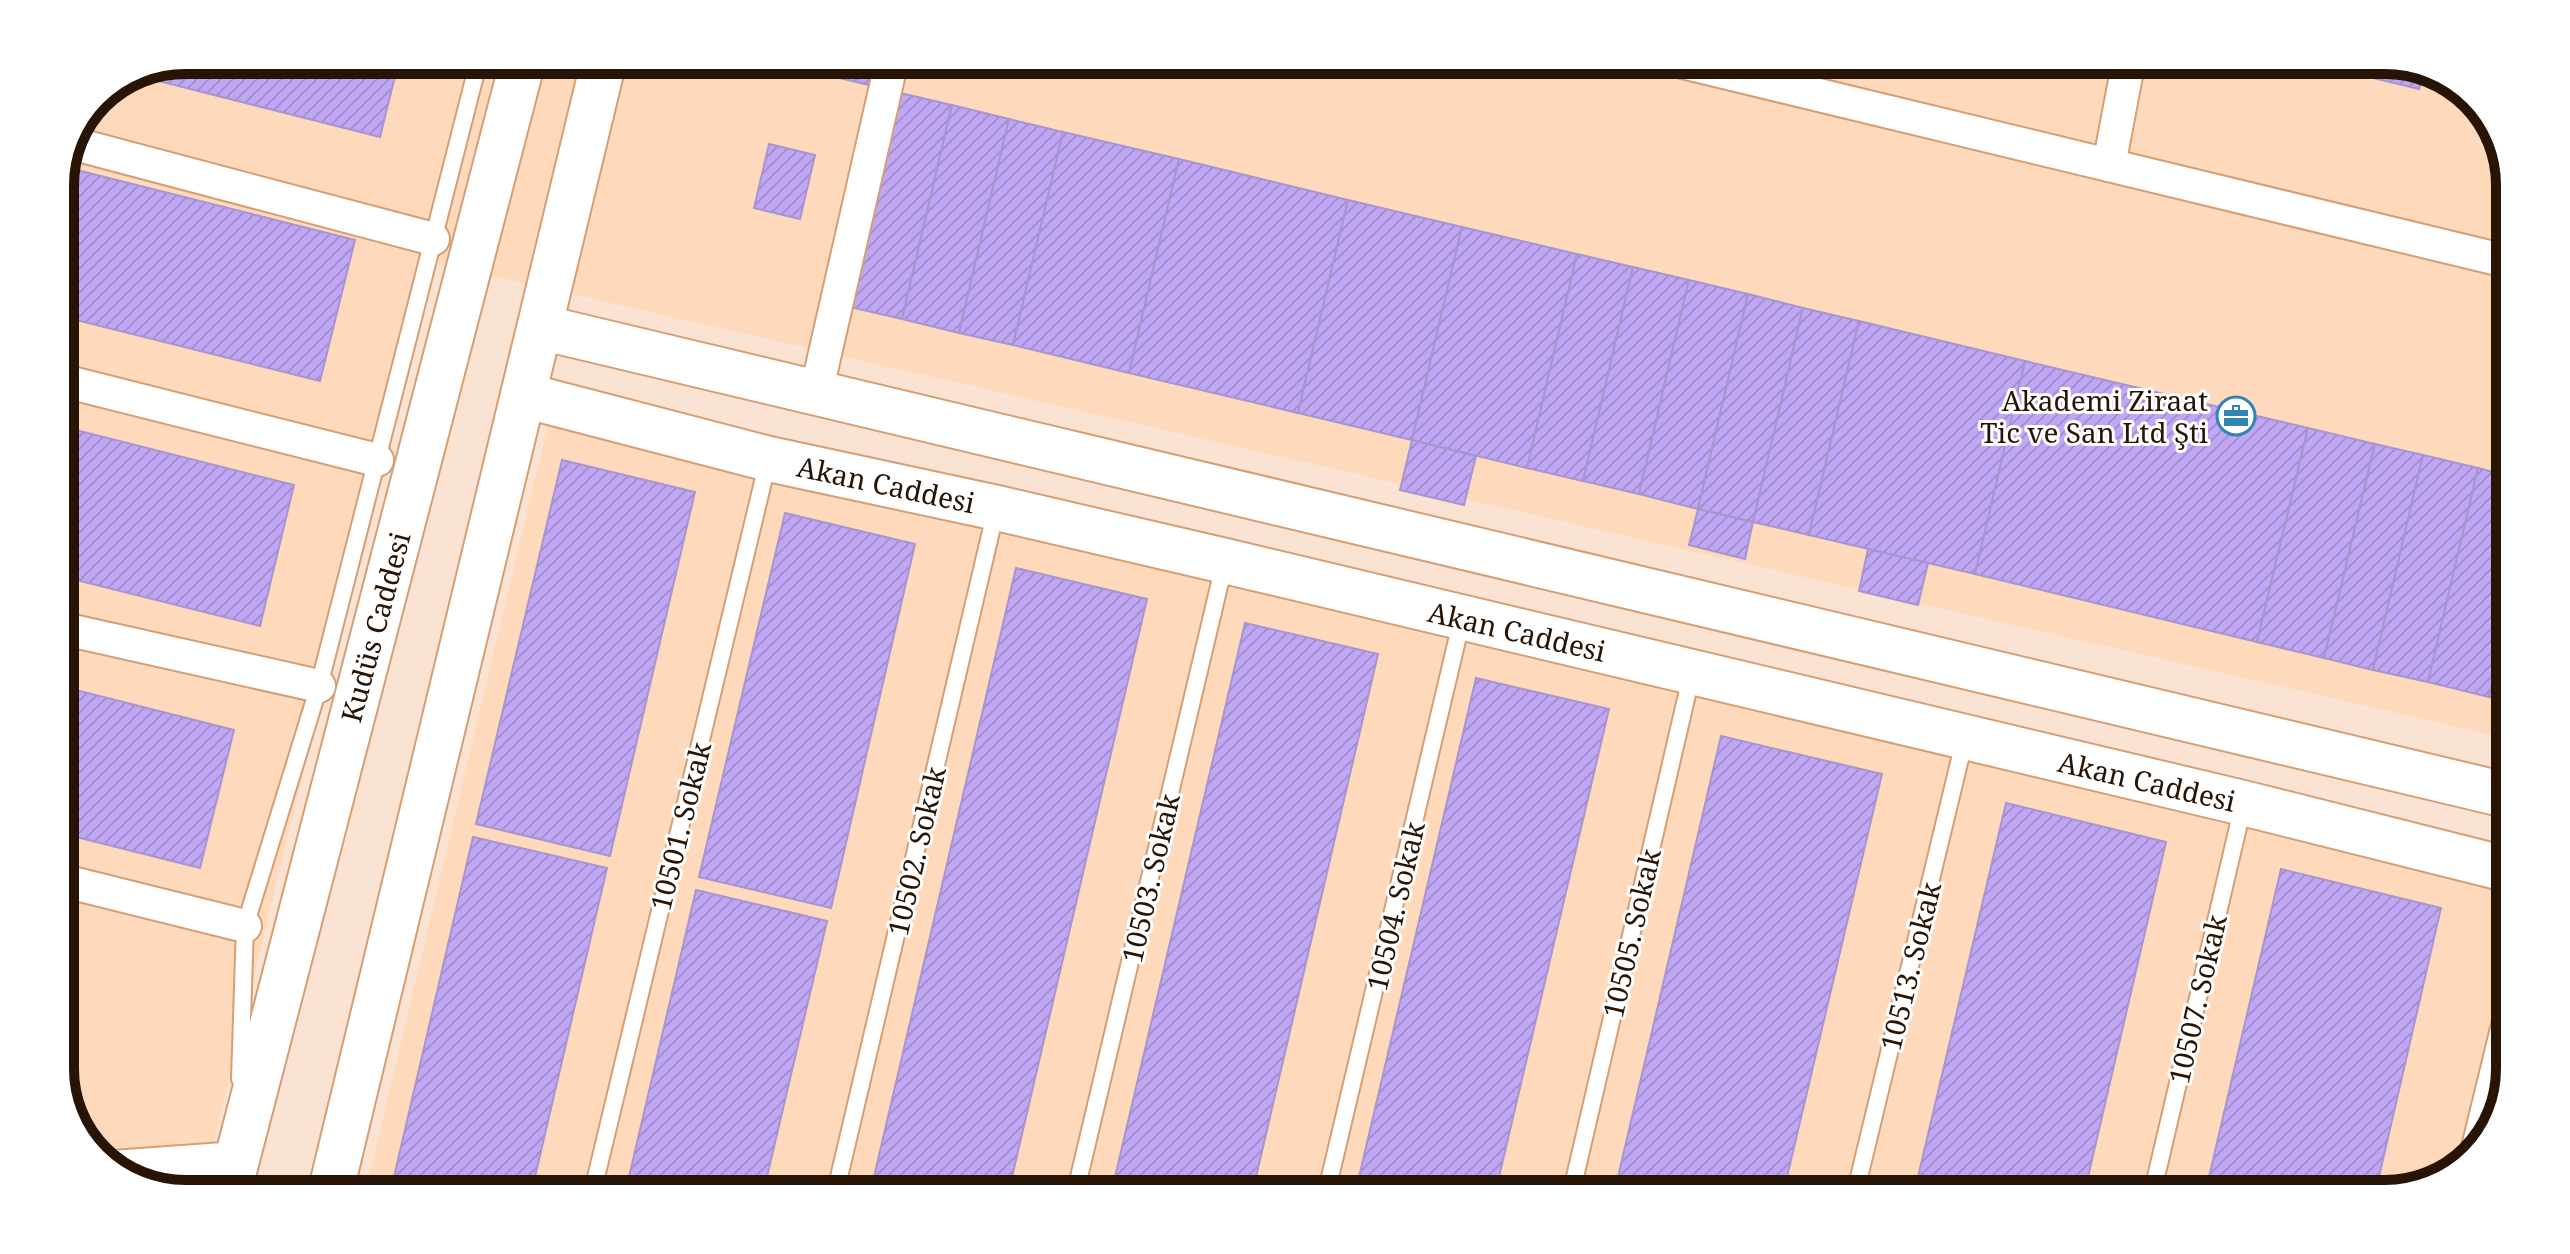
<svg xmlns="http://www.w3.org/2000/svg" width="2570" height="1254" font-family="'Noto Serif',serif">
	<defs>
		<pattern id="building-hatch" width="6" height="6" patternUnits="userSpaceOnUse" patternTransform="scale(2)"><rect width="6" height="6" fill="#c0a7f5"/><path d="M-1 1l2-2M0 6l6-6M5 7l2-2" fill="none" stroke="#a58fd0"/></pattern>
	</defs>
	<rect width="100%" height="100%" fill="#fae3d2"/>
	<!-- built -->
	<g fill="#ffd9bc">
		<path d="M185,60H2385L2440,73L2489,116L2510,177V739L428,261L201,1194H185L130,1181L81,1139L60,1078V177L97,96Z"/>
		<path d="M548,424L2510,885V1069L2497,1124L2454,1173L2386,1194H365Z"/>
	</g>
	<!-- building -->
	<g fill="url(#building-hatch)" stroke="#a795ce" stroke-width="2">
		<path d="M185,60H399L380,137L143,77Z"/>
		<path d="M764,60H874L869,85Z"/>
		<path d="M2337,60H2385L2440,73L2461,91L2421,81L2419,89L2369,77L2371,69Z"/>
		<path d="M896,92L952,105L902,319L846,306Z"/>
		<path d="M952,105L1009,119L959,333L902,319Z"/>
		<path d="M1009,119L1063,132L1013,345L959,333Z"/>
		<path d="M1063,132L1179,159L1129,373L1013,345Z"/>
		<path d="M769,144L815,155L800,219L754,208Z"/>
		<path d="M1179,159L1348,200L1298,413L1129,373Z"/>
		<path d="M65,167L355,240L320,381L60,316V177Z"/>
		<path d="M1348,200L1462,227L1412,440L1298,413Z"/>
		<path d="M1462,227L1577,254L1527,468L1412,440Z"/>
		<path d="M1577,254L1633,267L1583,481L1527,468Z"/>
		<path d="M1633,267L1689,280L1639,494L1583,481Z"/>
		<path d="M1689,280L1748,294L1698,509L1639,494Z"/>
		<path d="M1748,294L1803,308L1753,522L1698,509Z"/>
		<path d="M1803,308L1859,321L1809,535L1753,522Z"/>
		<path d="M1859,321L2025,361L1975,574L1809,535Z"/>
		<path d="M2025,361L2308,428L2257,642L1975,574Z"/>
		<path d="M60,426L294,485L260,626L60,576Z"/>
		<path d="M2308,428L2375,444L2324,658L2257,642Z"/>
		<path d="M1412,440L1476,456L1464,505L1400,490Z"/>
		<path d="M2375,444L2423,455L2373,670L2324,658Z"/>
		<path d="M2423,455L2478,468L2428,682L2373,670Z"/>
		<path d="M562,460L695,492L610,856L476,824Z"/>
		<path d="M2478,468L2510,476V606L2489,697L2428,682Z"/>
		<path d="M1698,509L1753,522L1745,559L1689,545Z"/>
		<path d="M785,513L915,544L831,908L699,877Z"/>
		<path d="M1868,549L1928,563L1918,605L1859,591Z"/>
		<path d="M1016,568L1147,599L1008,1194H870Z"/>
		<path d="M2510,606V702L2489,697Z"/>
		<path d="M1245,623L1378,654L1252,1194H1111Z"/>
		<path d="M1476,678L1609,709L1495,1194H1355Z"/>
		<path d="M60,686L234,730L200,868L60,833Z"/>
		<path d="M1721,736L1882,774L1783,1194H1614Z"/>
		<path d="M2006,803L2166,842L2084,1194H1914Z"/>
		<path d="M473,837L607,868L531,1194H390Z"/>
		<path d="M2281,869L2441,908L2375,1194H2205Z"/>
		<path d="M696,890L827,921L763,1194H625Z"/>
	</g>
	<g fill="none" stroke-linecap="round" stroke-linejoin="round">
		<!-- lane casing -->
		<g stroke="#d59f75" stroke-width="20">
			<g id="lane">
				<path d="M240,1079L245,926L319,686L479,60"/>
				<path d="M2467,1159L2510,983"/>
				<path d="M592,1194L768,461"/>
				<path d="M835,1194L996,510"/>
				<path d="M1075,1194L1225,561"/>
				<path d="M1326,1194L1462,619"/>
				<path d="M1571,1194L1692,673"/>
				<path d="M1855,1194L1965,738"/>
				<path d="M2152,1194L2243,806"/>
			</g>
		</g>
		<!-- street casing -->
		<g stroke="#d59f75" stroke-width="36">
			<g id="street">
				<path d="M1674,60L2510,262"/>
				<path d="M75,144L433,239"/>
				<path d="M2109,165L2129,60"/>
				<path d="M60,380L377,460"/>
				<path d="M816,393L892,60"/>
				<path d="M60,628L319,686"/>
				<path d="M60,880L245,926"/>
				<path d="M113,1167L237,1158"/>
			</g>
		</g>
		<!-- secondary casing -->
		<g stroke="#d59f75" stroke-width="48">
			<g id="secondary">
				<path d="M540,327L2510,796"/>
				<path d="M523,395L769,459L997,508L1225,561L2243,803L2510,870"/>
				<path d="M228,1194L523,60"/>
				<path d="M330,1194L604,60"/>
			</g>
		</g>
		<!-- lane -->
		<use href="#lane" stroke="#fff" stroke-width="16"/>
		<!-- street -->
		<use href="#street" stroke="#fff" stroke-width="32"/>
		<!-- secondary -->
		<use href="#secondary" stroke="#fff" stroke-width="44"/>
	</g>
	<!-- icons -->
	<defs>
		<g id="office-ring" transform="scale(2)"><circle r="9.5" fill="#fff" stroke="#3184b4" stroke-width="1.5"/><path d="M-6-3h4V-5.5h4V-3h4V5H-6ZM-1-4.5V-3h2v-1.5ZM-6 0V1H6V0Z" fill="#3184b4"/></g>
	</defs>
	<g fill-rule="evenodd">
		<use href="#office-ring" x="2236" y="416"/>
	</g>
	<g text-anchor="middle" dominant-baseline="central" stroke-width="6" stroke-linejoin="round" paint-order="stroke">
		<!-- poi labels -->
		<g font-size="28" fill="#281404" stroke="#fff" text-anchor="end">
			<text x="2208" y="400">Akademi Ziraat<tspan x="2208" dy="32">Tic ve San Ltd Şti</tspan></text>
		</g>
		<!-- street labels -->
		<g font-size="28" fill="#281404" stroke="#fff">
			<text transform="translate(886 484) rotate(12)">Akan Caddesi</text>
			<text transform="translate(375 627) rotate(-75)">Kudüs Caddesi</text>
			<text transform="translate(1517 631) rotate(13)">Akan Caddesi</text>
			<text transform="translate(2147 781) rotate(13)">Akan Caddesi</text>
			<text transform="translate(680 826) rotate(-76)">10501. Sokak</text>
			<text transform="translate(916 851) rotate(-77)">10502. Sokak</text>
			<text transform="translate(1150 878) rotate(-77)">10503. Sokak</text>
			<text transform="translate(1395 906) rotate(-77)">10504. Sokak</text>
			<text transform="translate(1631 933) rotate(-77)">10505. Sokak</text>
			<text transform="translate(1910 966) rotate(-76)">10513. Sokak</text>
			<text transform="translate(2197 999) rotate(-77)">10507. Sokak</text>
		</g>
	</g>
	<!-- crop -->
	<path d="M0 0H2570V1254H0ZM185 74H2385A111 111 0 0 1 2496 185V1069A111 111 0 0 1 2385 1180H185A111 111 0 0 1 74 1069V185A111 111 0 0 1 185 74Z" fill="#fff" fill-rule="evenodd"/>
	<path fill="none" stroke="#281404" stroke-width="10" d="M185 74H2385A111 111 0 0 1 2496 185V1069A111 111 0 0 1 2385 1180H185A111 111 0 0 1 74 1069V185A111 111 0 0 1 185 74Z"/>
</svg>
